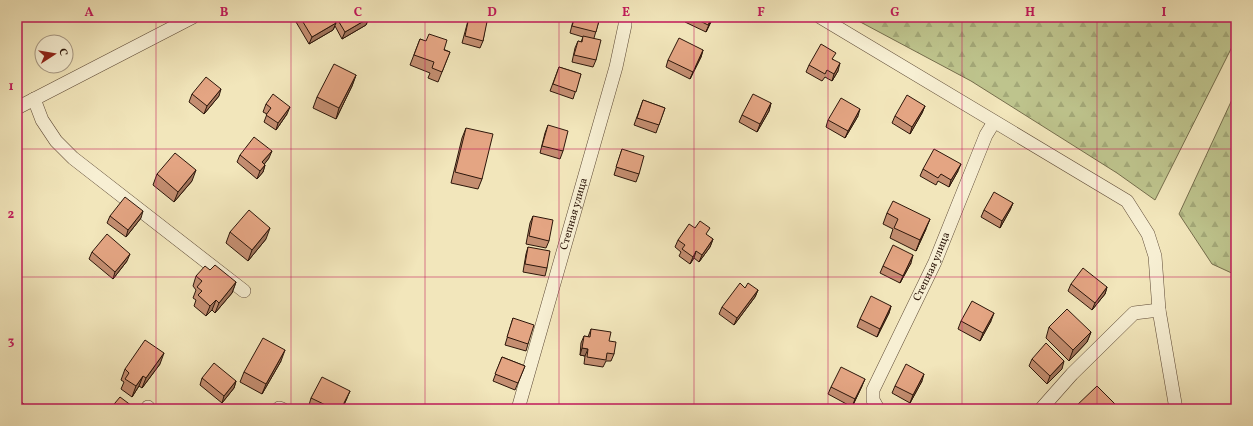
<svg xmlns="http://www.w3.org/2000/svg" width="1253" height="426" font-family="Vollkorn,serif">
	<defs>
		<pattern id="forest-firs" width="22" height="20" patternUnits="userSpaceOnUse"><rect width="22" height="20" fill="#bec48d"/><path d="M5 1l3.5 6h-7zM16 11l3.5 6h-7z" fill="#a3a878"/></pattern>
	</defs>
	<rect width="100%" height="100%" fill="#f2e6bb"/>
	<filter id="stains"><feTurbulence type="fractalNoise" baseFrequency=".005" numOctaves="4"/><feColorMatrix values="0 0 0 0 .2 0 0 0 0 .09 0 0 0 0 .02 0 0 0 .5 -.17"/></filter>
	<radialGradient id="worn" r=".72"><stop offset=".6" stop-color="#630" stop-opacity="0"/><stop offset="1" stop-color="#630" stop-opacity=".3"/></radialGradient>
	<!-- forest -->
	<g fill="url(#forest-firs)" stroke="#756d4c">
		<path d="M851,17H1236V39L1155,200L1117,173L971,81Z"/>
		<path d="M1236,91V275L1212,264L1179,214Z"/>
	</g>
	<g fill="none" stroke-linecap="round" stroke-linejoin="round">
		<!-- minor casing -->
		<g stroke="#5e4a36" stroke-width="14">
			<g id="minor">
				<path d="M820,17L1127,201L1148,234L1155,256L1159,310L1176,409"/>
				<path d="M34,99L42,120L56,141L73,158L244,291"/>
				<path d="M17,108L193,17"/>
				<path d="M279,408L282,409"/>
				<path d="M147,409L148,407"/>
				<path id="s1" d="M518,409L616,67L625,25V17"/>
				<path id="s2" d="M878,409L873,400V390L935,262L986,135L994,122"/>
				<path d="M1041,409L1072,374L1134,313L1159,310"/>
			</g>
		</g>
		<!-- minor -->
		<use href="#minor" stroke="#f7efd3" stroke-width="13"/>
	</g>
	<!-- wall -->
	<g fill="#c48e71" stroke="#2c160a">
		<path d="M298,17H368L369,18L366,25L342,39L335,26L333,30L309,44L296,22Z"/>
		<path d="M469,17H487L483,41L480,48L462,43Z"/>
		<path d="M574,17H600L594,38L596,60L593,67L572,62L575,48L578,41L581,42L583,37L570,33Z"/>
		<path d="M687,17H713L706,32L685,22Z"/>
		<path d="M420,39L450,52L438,82L428,78L430,73L410,65Z"/>
		<path d="M703,50L701,57L690,79L666,67L668,60Z"/>
		<path d="M833,59L838,71L832,81L825,77L822,81L806,72L809,65Z"/>
		<path d="M559,67L581,74L573,99L550,91Z"/>
		<path d="M356,75L352,86L336,119L313,108L317,97Z"/>
		<path d="M192,94L219,96L204,114L189,102Z"/>
		<path d="M643,100L665,108L656,133L634,125Z"/>
		<path d="M771,103L769,111L757,132L739,122L742,115Z"/>
		<path d="M266,104L287,114L276,130L264,122L267,114L263,112Z"/>
		<path d="M925,106L922,113L910,134L892,123L895,116Z"/>
		<path d="M858,116L845,138L826,127L828,120Z"/>
		<path d="M548,125L563,151L560,159L540,153L545,133Z"/>
		<path d="M466,128L482,179L478,189L451,183L462,138Z"/>
		<path d="M622,149L639,174L636,182L614,175Z"/>
		<path d="M240,155L269,158L264,164L265,165L263,172L257,179L237,162Z"/>
		<path d="M923,169L958,171L949,187L938,181L936,185L920,176Z"/>
		<path d="M157,174L192,181L174,202L153,185Z"/>
		<path d="M1013,203L1010,210L1000,228L981,217L984,210Z"/>
		<path d="M887,213L926,229L916,251L890,238L893,229L883,224Z"/>
		<path d="M110,216L141,218L126,237L107,223Z"/>
		<path d="M533,216L549,241L546,248L526,244L530,223Z"/>
		<path d="M695,228L713,239L710,247L699,262L694,258L690,264L679,256L681,252L675,247L678,240Z"/>
		<path d="M230,232L266,239L248,261L226,243Z"/>
		<path d="M528,247L547,268L545,276L523,272L526,254Z"/>
		<path d="M92,252L127,261L113,279L89,259Z"/>
		<path d="M911,263L900,283L880,273L883,266Z"/>
		<path d="M210,270L236,282L232,293L215,313L212,310L206,316L194,306L196,300L193,298L196,290L193,286L196,276Z"/>
		<path d="M1071,284L1107,287L1105,294L1092,310L1068,291Z"/>
		<path d="M745,288L758,290L755,297L734,325L719,314L722,307Z"/>
		<path d="M891,306L889,313L877,337L857,327L860,319Z"/>
		<path d="M513,318L528,344L526,351L505,345Z"/>
		<path d="M961,321H991L980,341L958,329Z"/>
		<path d="M1049,327L1091,332L1087,342L1069,361L1046,338Z"/>
		<path d="M591,329L609,341L614,354L611,361H606L603,367L584,364L585,356L580,355L581,343L584,336L588,337Z"/>
		<path d="M502,357L525,366L515,390L493,381Z"/>
		<path d="M1032,359L1062,369L1047,384L1029,366Z"/>
		<path d="M281,361L262,394L240,382L244,372Z"/>
		<path d="M160,364L142,388L139,386L132,397L121,389L124,382L121,380L125,369Z"/>
		<path d="M202,378L236,381L234,388L222,403L200,385Z"/>
		<path d="M922,381L910,403L892,393L895,386Z"/>
		<path d="M862,386L852,407L828,394L831,387Z"/>
		<path d="M311,398H347L342,409H317L309,405Z"/>
	</g>
	<!-- shaded-wall -->
	<g fill="#a0745c" stroke="#2c160a">
		<path d="M712,17H713L712,20L706,32Z"/>
		<path d="M369,18L366,25L342,39L345,32Z"/>
		<path d="M336,23L333,30L309,44L312,37Z"/>
		<path d="M703,50L701,57L690,79L693,72Z"/>
		<path d="M840,63L838,71L832,81L834,74Z"/>
		<path d="M356,75L352,86L336,119L339,108Z"/>
		<path d="M221,89L219,96L204,114L207,106Z"/>
		<path d="M771,103L769,111L757,132L760,124Z"/>
		<path d="M925,106L922,113L910,134L912,127Z"/>
		<path d="M290,107L287,114L276,130L278,123Z"/>
		<path d="M860,109L858,116L845,138L848,131Z"/>
		<path d="M272,151L269,158L260,170L262,162Z"/>
		<path d="M961,164L958,171L949,187L951,180Z"/>
		<path d="M265,165L263,172L257,179L260,171Z"/>
		<path d="M196,170L192,181L174,202L178,192Z"/>
		<path d="M1013,203L1010,210L1000,228L1002,221Z"/>
		<path d="M143,211L141,218L126,237L128,230Z"/>
		<path d="M930,219L926,229L916,251L920,240Z"/>
		<path d="M270,228L266,239L248,261L252,250Z"/>
		<path d="M713,239L710,247L699,262L702,255Z"/>
		<path d="M696,251L694,258L690,264L693,257Z"/>
		<path d="M130,254L127,261L113,279L115,272Z"/>
		<path d="M913,255L911,263L900,283L903,276Z"/>
		<path d="M236,282L232,293L215,313L219,303Z"/>
		<path d="M1107,287L1105,294L1092,310L1095,303Z"/>
		<path d="M758,290L755,297L734,325L737,318Z"/>
		<path d="M216,300L212,310L206,316L210,306Z"/>
		<path d="M891,306L889,313L877,337L880,329Z"/>
		<path d="M994,313L991,321L980,341L983,333Z"/>
		<path d="M1091,332L1087,342L1069,361L1073,350Z"/>
		<path d="M582,348L588,349L585,356L580,355Z"/>
		<path d="M285,350L281,361L262,394L266,384Z"/>
		<path d="M164,353L160,364L142,388L146,378Z"/>
		<path d="M1064,361L1062,369L1047,384L1050,376Z"/>
		<path d="M924,374L922,381L910,403L913,395Z"/>
		<path d="M143,376L139,386L132,397L136,386Z"/>
		<path d="M865,379L862,386L852,407L855,399Z"/>
		<path d="M236,381L234,388L222,403L224,396Z"/>
		<path d="M350,391L347,398L342,409H341Z"/>
		<path d="M1115,404L1113,409H1110Z"/>
	</g>
	<!-- building -->
	<g fill="#e4a583" stroke="#2c160a">
		<path d="M300,17H333L336,23L312,37Z"/>
		<path d="M336,17H368L369,18L345,32Z"/>
		<path d="M469,17H488L483,41L465,36Z"/>
		<path d="M575,17H600L596,32L572,26Z"/>
		<path d="M692,17H712L708,25Z"/>
		<path d="M429,34L447,40L444,50L450,52L442,72L432,68L434,62L414,55L420,39L426,41Z"/>
		<path d="M583,36L601,40L596,60L574,55L578,41L582,42Z"/>
		<path d="M679,38L703,50L693,72L668,60Z"/>
		<path d="M821,44L836,53L832,59L840,63L834,74L827,70L825,74L809,65Z"/>
		<path d="M334,64L356,75L339,108L317,97Z"/>
		<path d="M559,67L581,74L576,92L553,84Z"/>
		<path d="M206,77L221,89L207,106L192,94Z"/>
		<path d="M273,94L290,107L278,123L266,115L271,108L266,104Z"/>
		<path d="M753,94L771,103L760,124L742,115Z"/>
		<path d="M907,95L925,106L912,127L895,116Z"/>
		<path d="M841,98L860,109L848,131L828,120Z"/>
		<path d="M643,100L665,108L659,125L637,118Z"/>
		<path d="M548,125L568,131L563,151L542,146Z"/>
		<path d="M466,128L493,134L482,179L455,172Z"/>
		<path d="M254,137L272,151L262,162L265,165L260,171L240,155Z"/>
		<path d="M622,149L644,156L639,174L616,167Z"/>
		<path d="M934,149L961,164L951,180L941,174L938,178L923,169Z"/>
		<path d="M175,153L196,170L178,192L157,174Z"/>
		<path d="M994,192L1013,203L1002,221L984,210Z"/>
		<path d="M125,197L143,211L128,230L110,216Z"/>
		<path d="M893,201L930,219L920,240L894,228L898,219L887,213Z"/>
		<path d="M249,210L270,228L252,250L230,232Z"/>
		<path d="M533,216L553,220L549,241L529,236Z"/>
		<path d="M700,221L710,228L706,234L713,239L702,255L696,251L693,257L682,249L685,245L678,240L689,224L695,228Z"/>
		<path d="M107,234L130,254L115,272L92,252Z"/>
		<path d="M893,245L913,255L903,276L883,266Z"/>
		<path d="M528,247L550,251L547,268L525,264Z"/>
		<path d="M215,265L236,282L219,303L216,300L210,306L198,295L202,291L197,287L202,281L196,276L205,266L210,270Z"/>
		<path d="M1083,268L1107,287L1095,303L1071,284Z"/>
		<path d="M740,283L745,288L748,283L758,290L737,318L722,307Z"/>
		<path d="M871,296L891,306L880,329L860,319Z"/>
		<path d="M972,301L994,313L983,333L961,321Z"/>
		<path d="M1067,309L1091,332L1073,350L1049,327Z"/>
		<path d="M513,318L534,325L528,344L507,337Z"/>
		<path d="M591,329L611,332L609,341L616,342L614,354L607,353L606,360L587,357L588,349L582,348L584,336L590,337Z"/>
		<path d="M263,338L285,350L266,384L244,372Z"/>
		<path d="M145,340L164,353L146,378L143,376L136,386L125,379L129,373L125,369Z"/>
		<path d="M1046,343L1064,361L1050,376L1032,359Z"/>
		<path d="M502,357L525,366L518,383L495,374Z"/>
		<path d="M214,363L236,381L224,396L202,378Z"/>
		<path d="M906,364L924,374L913,395L895,386Z"/>
		<path d="M841,367L865,379L855,399L831,387Z"/>
		<path d="M322,377L350,391L341,409H334L311,398Z"/>
		<path d="M1097,386L1115,404L1110,409H1073Z"/>
		<path d="M120,397L136,409H110Z"/>
		<path d="M20,401L30,409H17V405Z"/>
	</g>
	<!-- grid -->
	<path fill="none" stroke="#c2185b" stroke-width="1" stroke-opacity="0.55" d="M156,17V409M291,17V409M425,17V409M559,17V409M694,17V409M828,17V409M962,17V409M1097,17V409M17,149H1236M17,277H1236"/>
	<g text-anchor="middle" dominant-baseline="central" stroke-width="3.5" stroke-linejoin="round" paint-order="stroke">
		<!-- street labels -->
		<g font-size="11" fill="#2c160a" stroke="#f7efd3">
			<text stroke="none"><textPath href="#s1" startOffset="203">Степная улица</textPath></text>
			<text stroke="none"><textPath href="#s2" startOffset="157">Степная улица</textPath></text>
		</g>
	</g>
	<!-- margin -->
	<rect width="1253" height="426" fill="none" stroke="#f2e6bb" stroke-width="44"/>
	<!-- north arrow -->
	<g transform="translate(54 54) rotate(78)"><circle r="19" fill="#f7efd3" stroke="#a69883"/>
	<path d="M0-3L7 15L0 10L-7 15Z" fill="#8f2418"/>
	<text y="-6" font-size="11" font-weight="bold" text-anchor="middle" fill="#2c160a">С</text>
	</g>
	<rect x="22" y="22" width="1209" height="382" fill="none" stroke="#c2185b" stroke-width="1.5"/>
	<g font-size="13" text-anchor="middle" font-weight="bold" fill="#c2185b">
		<text x="89" y="16">A</text>
		<text x="224" y="16">B</text>
		<text x="358" y="16">C</text>
		<text x="492" y="16">D</text>
		<text x="626" y="16">E</text>
		<text x="761" y="16">F</text>
		<text x="895" y="16">G</text>
		<text x="1030" y="16">H</text>
		<text x="1164" y="16">I</text>
		<text x="11" y="90">1</text>
		<text x="11" y="218">2</text>
		<text x="11" y="345">3</text>
	</g>
	<rect width="100%" height="100%" filter="url(#stains)"/>
	<rect width="100%" height="100%" fill="url(#worn)"/>
</svg>
